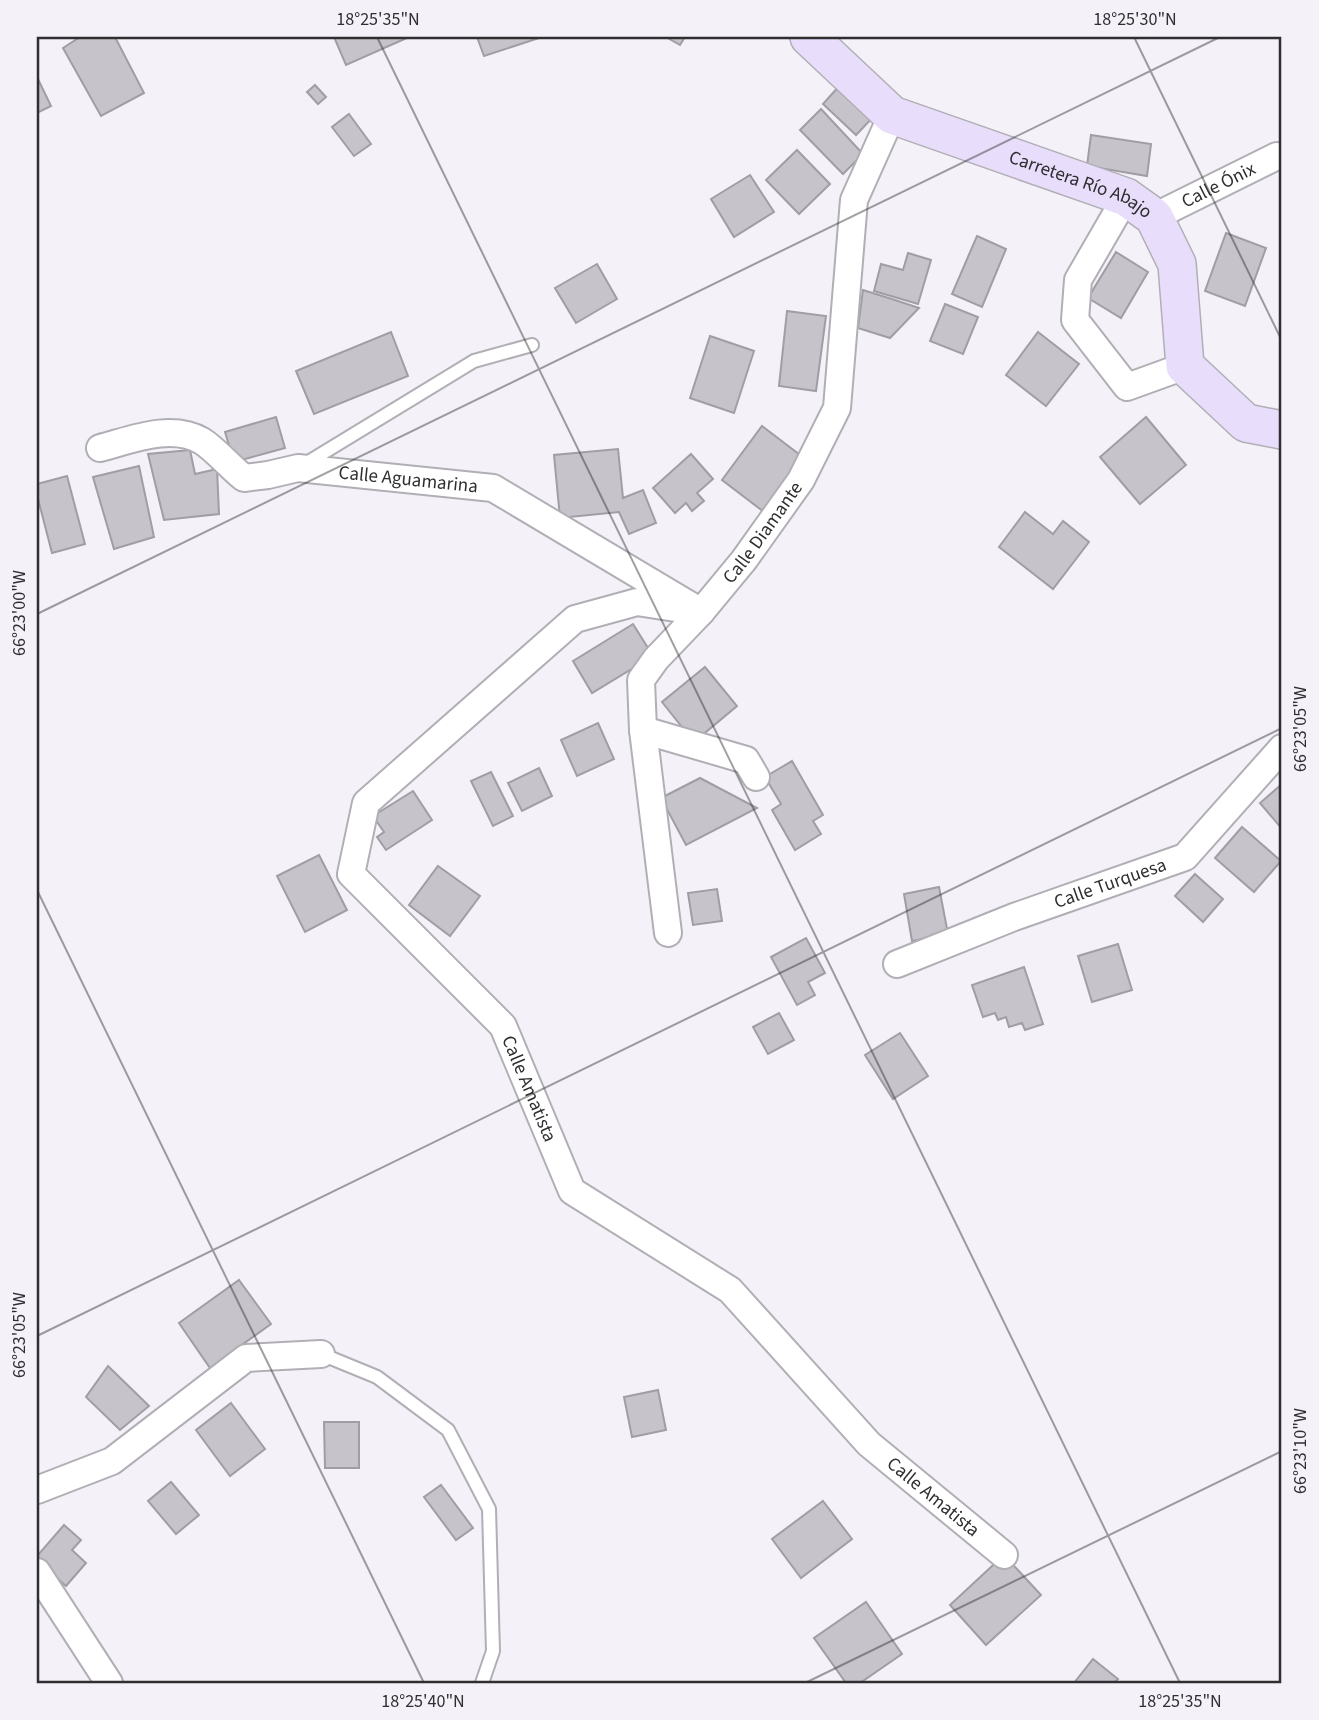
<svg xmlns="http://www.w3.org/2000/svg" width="1319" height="1720" font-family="'Source Sans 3',sans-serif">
	<rect width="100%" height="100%" fill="#f4f2f8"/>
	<!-- building -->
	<g fill="#c6c4ca" stroke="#a09ea4" stroke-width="2">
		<path d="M80,37H115L144,93L101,116L63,48Z"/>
		<path d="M334,37H409L346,65Z"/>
		<path d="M477,37H542L484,56Z"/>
		<path d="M666,37H685L680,45Z"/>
		<path d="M37,77L51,106L37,113Z"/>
		<path d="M841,84L875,115L856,135L823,104Z"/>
		<path d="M315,85L326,97L318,104L307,92Z"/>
		<path d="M821,109L863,154L843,174L800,130Z"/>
		<path d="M349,114L371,144L354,156L332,127Z"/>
		<path d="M1091,135L1151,144L1147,176L1087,166Z"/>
		<path d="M797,150L830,184L799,214L766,180Z"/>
		<path d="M750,175L774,212L734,237L711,199Z"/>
		<path d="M1226,233L1266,248L1245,306L1205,291Z"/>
		<path d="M977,236L1006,249L982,307L952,294Z"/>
		<path d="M1116,252L1148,272L1121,318L1088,298Z"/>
		<path d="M908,253L931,260L918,304L874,291L881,264L903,270Z"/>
		<path d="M597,264L617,299L576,323L555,288Z"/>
		<path d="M863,290L895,300L919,308L890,338L858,328Z"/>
		<path d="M945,304L978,317L963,354L930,341Z"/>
		<path d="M787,311L826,316L816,391L779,386Z"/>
		<path d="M391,332L408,376L314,414L296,371Z"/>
		<path d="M1038,332L1079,364L1046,406L1006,375Z"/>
		<path d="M710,336L754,351L734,413L690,398Z"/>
		<path d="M276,417L285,448L234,462L225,432Z"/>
		<path d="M1146,417L1186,465L1140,504L1100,457Z"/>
		<path d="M762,426L804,458L764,512L722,480Z"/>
		<path d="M618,449L623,498L643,490L656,523L629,534L619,512L560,518L554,455Z"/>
		<path d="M190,450L195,474L217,469L219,514L164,520L148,454Z"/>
		<path d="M691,454L713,479L697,493L704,501L692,511L686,503L675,513L653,488Z"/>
		<path d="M139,466L154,537L114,549L93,477Z"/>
		<path d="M67,476L85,544L52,553L37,495V484Z"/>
		<path d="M1025,512L1053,534L1063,521L1089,542L1053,589L999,547Z"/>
		<path d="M633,624L653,656L592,693L573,661Z"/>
		<path d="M705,667L737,706L694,742L662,702Z"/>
		<path d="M598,723L614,759L577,776L561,740Z"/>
		<path d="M792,761L823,815L813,821L821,834L795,850L772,810L781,804L765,777Z"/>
		<path d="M539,768L552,796L522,811L508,783Z"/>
		<path d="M491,772L513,816L493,826L471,781Z"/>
		<path d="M700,778L757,808L686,845L661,798Z"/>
		<path d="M1282,784V829L1260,803Z"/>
		<path d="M413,791L432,820L386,850L377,837L384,832L373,816Z"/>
		<path d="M1242,827L1281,861L1254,892L1215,858Z"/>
		<path d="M319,855L347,910L305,932L277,876Z"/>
		<path d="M438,866L480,896L450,936L409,905Z"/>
		<path d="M1195,874L1223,899L1203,922L1175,896Z"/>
		<path d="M939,887L948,934L912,941L904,894Z"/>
		<path d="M717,889L722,921L693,925L688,893Z"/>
		<path d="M806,938L825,973L808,982L815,995L797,1005L771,957Z"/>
		<path d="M1118,944L1132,990L1092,1002L1078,956Z"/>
		<path d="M1024,967L1043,1024L1025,1030L1022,1023L1009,1027L1006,1017L998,1020L995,1013L983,1017L972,985Z"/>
		<path d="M779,1013L794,1040L768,1054L753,1027Z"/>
		<path d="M900,1033L928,1076L893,1099L865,1055Z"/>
		<path d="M239,1280L271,1324L210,1368L179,1323Z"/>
		<path d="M108,1366L149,1406L120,1430L86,1397Z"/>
		<path d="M658,1390L666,1430L632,1437L624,1397Z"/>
		<path d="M231,1403L265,1449L230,1476L196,1430Z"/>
		<path d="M324,1422H359V1468H325Z"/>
		<path d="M171,1482L199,1515L176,1534L148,1501Z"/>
		<path d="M441,1485L473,1528L456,1540L424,1497Z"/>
		<path d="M823,1501L852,1539L801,1578L772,1539Z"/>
		<path d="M64,1525L81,1540L72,1550L86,1563L66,1586L37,1561V1556Z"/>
		<path d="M1004,1555L1041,1595L986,1645L950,1605Z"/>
		<path d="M866,1602L902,1654L860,1683H846L814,1638Z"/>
		<path d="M1093,1659L1118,1679L1114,1683H1074Z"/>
	</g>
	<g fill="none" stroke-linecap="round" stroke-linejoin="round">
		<!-- lane casing -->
		<g stroke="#b1afb5" stroke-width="16">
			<g id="lane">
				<path d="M305,464L474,361L532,345"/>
				<path d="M321,1354L377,1377L448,1430L489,1509L493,1651L482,1683"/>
			</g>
		</g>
		<!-- street casing -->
		<g stroke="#b1afb5" stroke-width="30">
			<g id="street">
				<path d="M1126,197L1078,280L1075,320L1127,387L1185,366"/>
				<path id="s1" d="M1154,217L1277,156L1282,157"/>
				<path id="s2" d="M100,448C131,440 171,423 202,441C216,450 230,467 244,478L268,475L298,468L493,488L691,606"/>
				<path id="s3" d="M701,612L637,602L575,619L366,803L351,874L503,1026L572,1191L730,1290L869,1444L1004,1555"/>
				<path d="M643,730L746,760L756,777"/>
				<path id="s4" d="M668,933L643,730L641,680L656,659L701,612L744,560L801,480L837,408L854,200L892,115"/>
				<path id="s5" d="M897,964L1014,917L1185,857L1282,748"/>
				<path d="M37,1490L112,1461L246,1358L321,1354"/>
				<path d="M37,1572L109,1683"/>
			</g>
		</g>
		<!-- secondary casing -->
		<g stroke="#b1afb5" stroke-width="40">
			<g id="secondary">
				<path id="s6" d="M809,37L892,115L1126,197L1154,217L1177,264L1185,366L1246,423L1282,430"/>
			</g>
		</g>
		<!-- lane -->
		<use href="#lane" stroke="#fff" stroke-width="12"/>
		<!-- street -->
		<use href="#street" stroke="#fff" stroke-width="26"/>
		<!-- secondary -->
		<use href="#secondary" stroke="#e8ddfa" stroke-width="37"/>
	</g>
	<!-- ticks -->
	<path fill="none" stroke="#2f2e31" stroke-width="2" stroke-opacity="0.45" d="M377,37L1180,1683M1134,37L1282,341M37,614L1220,37M37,890L424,1683M37,1336L1282,728M805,1683L1282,1451"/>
	<g text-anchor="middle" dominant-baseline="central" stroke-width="5" stroke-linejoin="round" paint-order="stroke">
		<!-- street labels -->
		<g font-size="19" fill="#2f2e31" stroke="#f4f2f8">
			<text stroke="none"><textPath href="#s1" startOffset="72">Calle Ónix</textPath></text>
			<text stroke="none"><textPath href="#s6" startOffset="315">Carretera Río Abajo</textPath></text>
			<text stroke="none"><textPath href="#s2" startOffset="327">Calle Aguamarina</textPath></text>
			<text stroke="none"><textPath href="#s4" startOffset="446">Calle Diamante</textPath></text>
			<text stroke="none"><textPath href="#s5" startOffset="228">Calle Turquesa</textPath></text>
			<text stroke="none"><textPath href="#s3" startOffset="763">Calle Amatista</textPath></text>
			<text stroke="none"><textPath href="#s3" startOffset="1351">Calle Amatista</textPath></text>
		</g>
	</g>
	<!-- border -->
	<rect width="1319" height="1720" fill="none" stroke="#f4f2f8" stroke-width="77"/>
	<rect x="38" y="38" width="1242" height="1644" fill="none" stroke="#2f2e31" stroke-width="2.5"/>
	<g font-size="18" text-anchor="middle" fill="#2f2e31">
		<text x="378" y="25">18°25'35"N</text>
		<text x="1135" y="25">18°25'30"N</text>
		<text transform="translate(19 613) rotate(-90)" y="6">66°23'00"W</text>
		<text transform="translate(1300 729) rotate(-90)" y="6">66°23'05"W</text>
		<text transform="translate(19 1335) rotate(-90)" y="6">66°23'05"W</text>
		<text transform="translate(1300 1451) rotate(-90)" y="6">66°23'10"W</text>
		<text x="423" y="1707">18°25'40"N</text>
		<text x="1180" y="1707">18°25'35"N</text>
	</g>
</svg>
